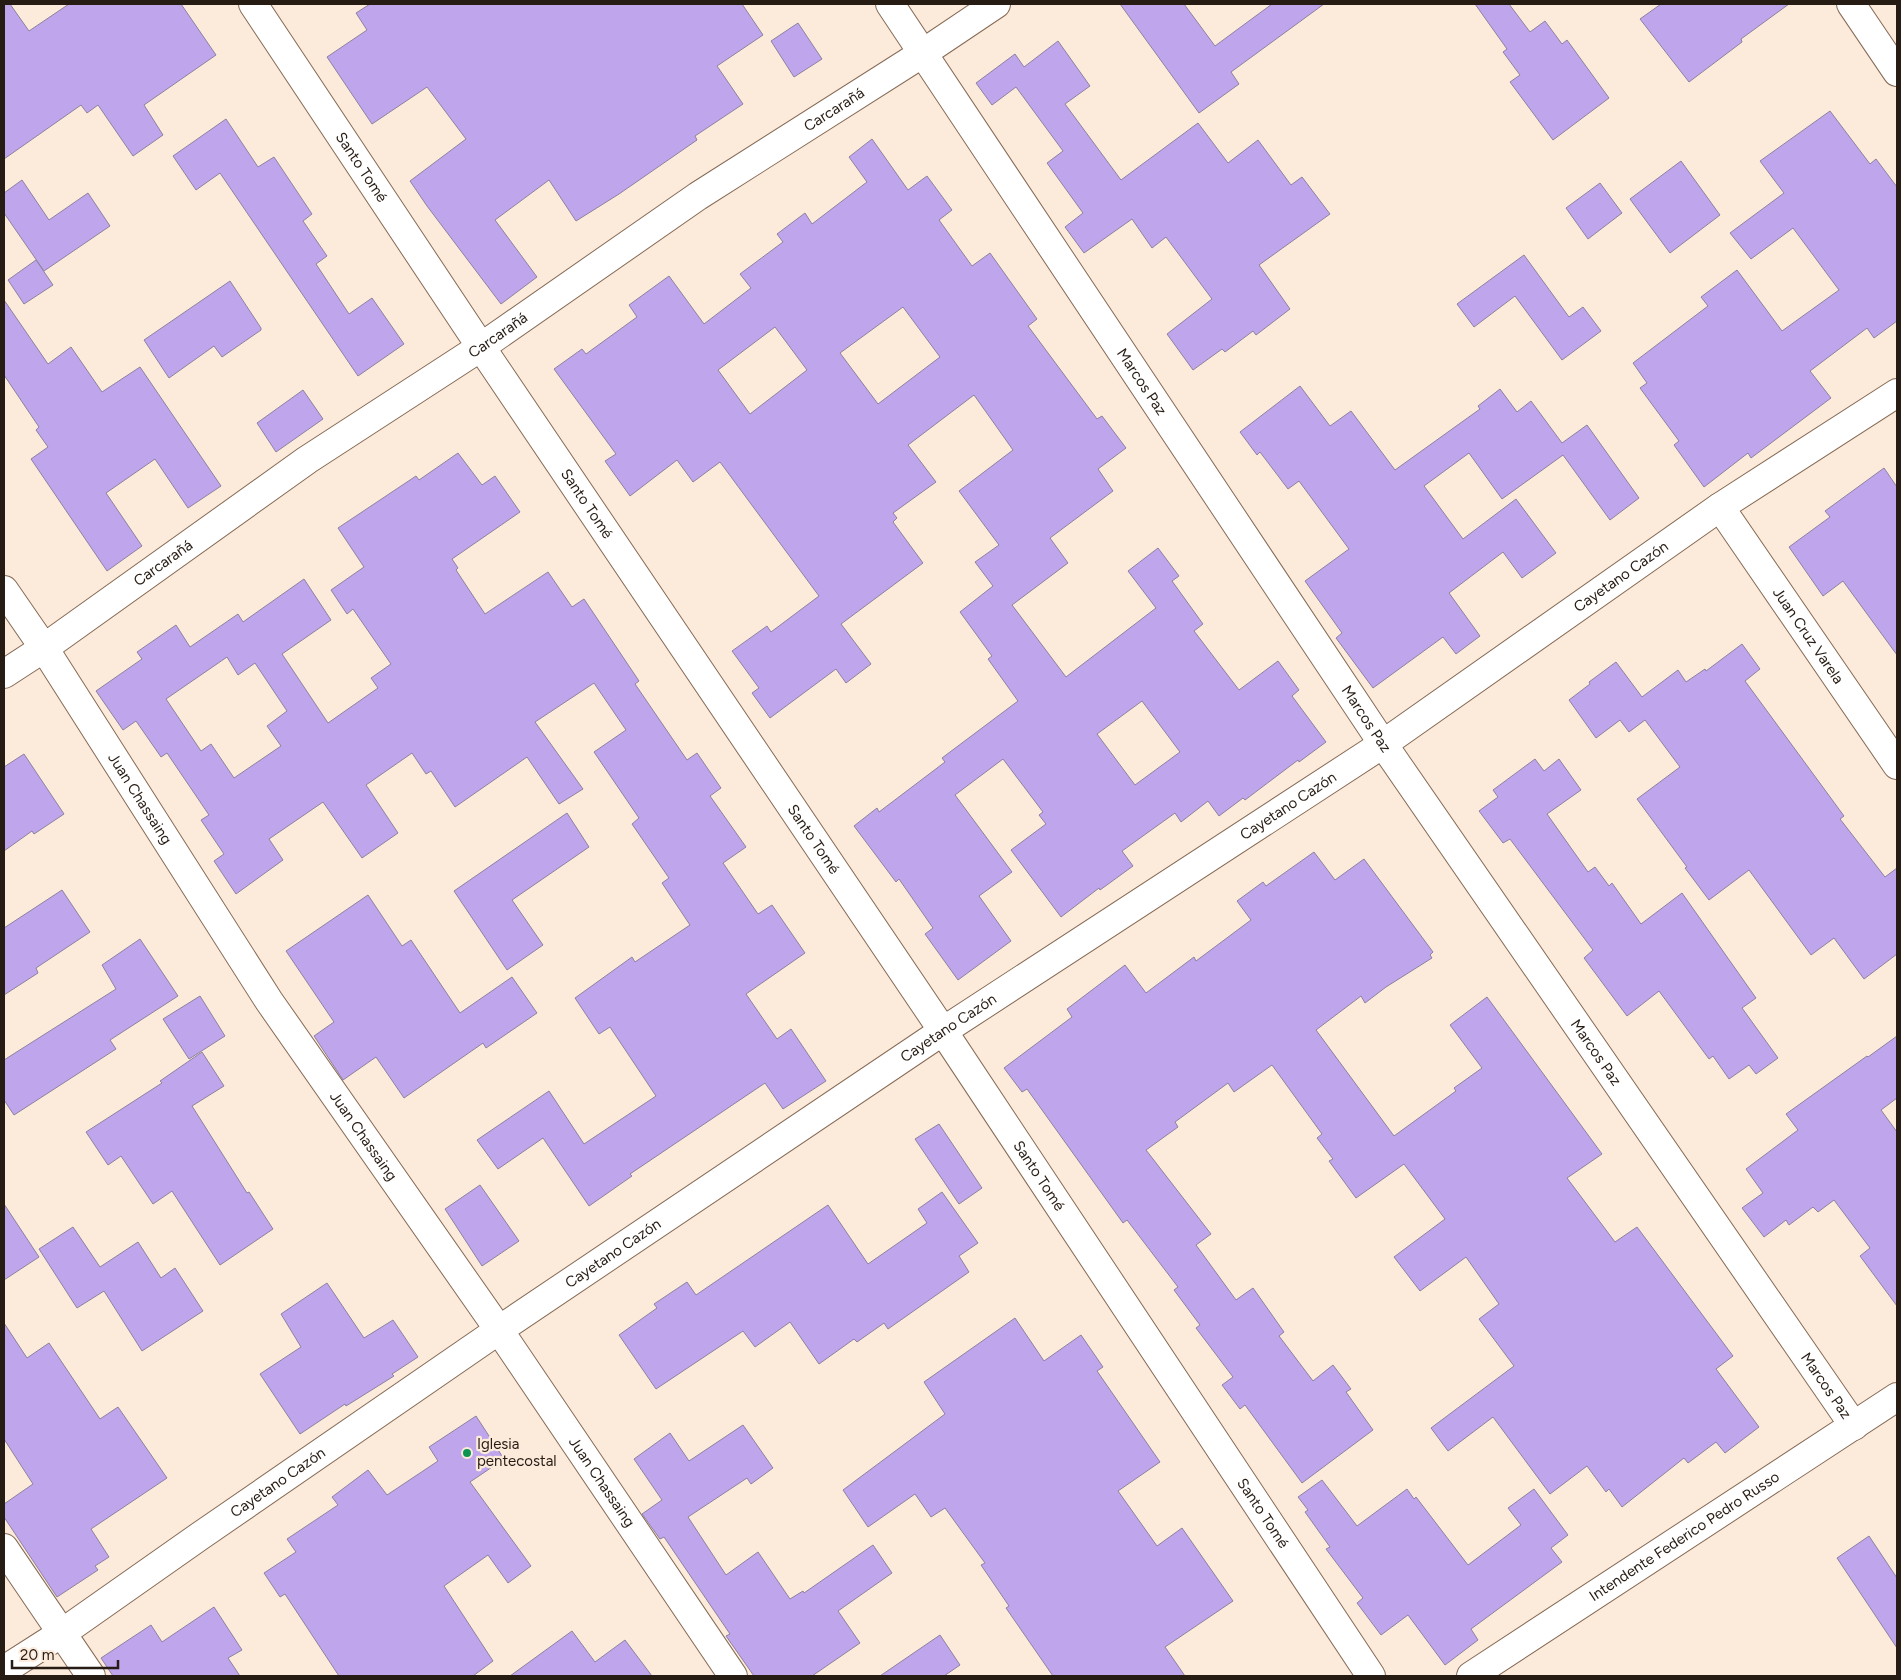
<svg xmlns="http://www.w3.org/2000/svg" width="1901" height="1680" font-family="Figtree,sans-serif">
	<rect width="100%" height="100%" fill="#fceadb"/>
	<!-- building -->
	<g fill="#bfa5ec" stroke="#8c82a0" fill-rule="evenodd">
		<path d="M4,4H10L29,31L69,4H181L216,55L144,105L163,135L133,156L98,105L87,113L81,105L4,159Z"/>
		<path d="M370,4H742L763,35L717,66L743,104L695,136L697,140L619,194L576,221L549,180L495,220L537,277L501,304L427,206L410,181L466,139L427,87L372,124L327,57L367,30L356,13Z"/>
		<path d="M1120,4H1184L1215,46L1272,4H1324L1231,72L1239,84L1199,113Z"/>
		<path d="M1475,4H1509L1530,32L1545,21L1562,44L1567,40L1609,98L1553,140L1510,82L1520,75L1503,52L1507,49Z"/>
		<path d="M1661,4H1789L1741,39L1742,42L1689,82L1640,19Z"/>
		<path d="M798,23L822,59L794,77L771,41Z"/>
		<path d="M1058,41L1090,86L1065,104L1121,180L1198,123L1228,163L1258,140L1291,185L1302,177L1330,214L1259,265L1290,309L1256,335L1253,331L1225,352L1222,349L1193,370L1167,334L1212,299L1166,237L1152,248L1132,219L1084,253L1065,227L1083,213L1047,163L1063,151L1016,87L992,105L976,83L1015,54L1024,67Z"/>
		<path d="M1830,111L1870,164L1876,159L1897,187V321L1874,338L1867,328L1810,371L1831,398L1751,458L1748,453L1704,487L1674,445L1679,441L1640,388L1647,383L1633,363L1708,306L1701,297L1737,270L1782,331L1839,290L1793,228L1751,259L1730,233L1784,193L1760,161Z"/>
		<path d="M226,119L258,167L274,157L312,214L303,221L327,256L316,264L349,314L372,298L404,344L358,376L220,173L196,190L173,156Z"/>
		<path d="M872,139L908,190L927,176L952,210L939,220L972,266L990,253L1037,319L1028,326L1097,419L1102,416L1126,448L1098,469L1113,491L1050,538L1068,563L1012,605L1066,677L1156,608L1128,571L1158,548L1179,576L1172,581L1203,624L1194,631L1239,690L1278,661L1299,690L1292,696L1326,742L1299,762L1298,760L1245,800L1243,798L1219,816L1208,801L1181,822L1175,813L1122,851L1133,866L1100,890L1099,888L1061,917L1011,850L1046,824L1039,815L1043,812L1003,759L955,795L1012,872L979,896L1011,941L958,980L925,934L933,928L899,879L896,882L854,826L877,808L879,812L945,762L942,758L1018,701L988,659L992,656L960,612L993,586L975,562L999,545L959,491L1013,450L974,395L908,445L936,482L893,513L897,518L893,522L923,563L841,624L871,664L846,683L836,669L770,718L752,693L759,688L732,651L767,626L771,632L819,596L720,462L693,482L677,460L630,496L605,461L616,454L554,369L582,349L586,354L637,317L629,305L669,276L704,324L751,288L740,274L783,242L777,234L805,213L812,224L867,182L849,157ZM903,307L940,357L878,404L840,353ZM775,327L807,370L750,414L718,370ZM1142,701L1180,752L1135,785L1097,734Z"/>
		<path d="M1681,161L1720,215L1670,253L1630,199Z"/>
		<path d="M22,180L49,220L88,193L110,226L44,271L4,213V193Z"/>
		<path d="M1600,183L1622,213L1588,239L1566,208Z"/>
		<path d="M1524,255L1569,317L1583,307L1601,331L1562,360L1515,296L1474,327L1457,304Z"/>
		<path d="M36,260L53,285L24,304L8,280Z"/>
		<path d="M230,281L261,328V330L222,357L214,346L169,378L144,340Z"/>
		<path d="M4,300L48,364L71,347L102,392L140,367L221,486L188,508L155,459L106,493L142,546L107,571L31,459L48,447L36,430L39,427L4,375Z"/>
		<path d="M1300,386L1330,426L1351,411L1395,470L1480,409L1478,406L1500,389L1517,412L1531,401L1562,443L1587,425L1639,498L1610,520L1563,455L1502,499L1469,453L1424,486L1463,539L1516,499L1556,553L1522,578L1503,552L1449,593L1480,636L1456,654L1443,637L1373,688L1336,638L1342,633L1305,581L1349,549L1299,481L1288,489L1260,452L1257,455L1240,432Z"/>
		<path d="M303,390L323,419L276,452L257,423Z"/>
		<path d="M458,453L482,485L495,476L520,512L452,559L458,568L456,570L485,614L548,572L572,607L584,599L639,681L635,684L687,760L697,753L721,788L710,796L746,847L723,863L758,914L772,905L805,953L746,994L777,1039L791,1029L826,1081L783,1109L765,1083L630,1174L632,1176L589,1206L543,1138L498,1169L477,1140L549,1091L584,1144L656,1096L610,1027L599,1034L575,998L632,957L635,962L690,925L662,883L669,878L632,824L639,818L594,752L626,730L594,683L535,722L583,789L559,804L527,757L455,807L431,771L426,774L412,753L366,785L398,833L362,858L323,802L269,839L283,860L236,894L214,861L224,854L201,820L209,815L167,753L161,757L136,721L123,730L96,691L142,659L137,652L176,625L190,647L238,614L243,622L304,579L331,620L282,654L328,723L378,688L371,678L391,664L353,609L347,614L331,590L364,567L338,528L416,476L419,480ZM227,657L238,675L255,663L287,711L267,726L281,746L234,778L211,744L201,751L166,699Z"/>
		<path d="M1884,468L1897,487V655L1843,581L1823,596L1789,547L1830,517L1825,511Z"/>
		<path d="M1742,644L1760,669L1745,681L1844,816L1840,819L1885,877L1897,868V954L1864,979L1834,938L1811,955L1749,870L1709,900L1685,868L1687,867L1637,799L1680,767L1645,720L1629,732L1620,720L1596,738L1569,700L1590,684L1589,682L1616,662L1642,697L1678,670L1686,682L1705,669L1706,671Z"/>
		<path d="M24,754L64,814L34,834L32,831L4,851V767Z"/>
		<path d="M1535,759L1544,771L1559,759L1581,790L1547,814L1588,872L1595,867L1609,886L1612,883L1641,924L1682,893L1756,998L1742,1008L1778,1058L1756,1074L1749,1065L1729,1079L1713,1056L1709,1059L1659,991L1627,1016L1584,958L1593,950L1510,839L1503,843L1479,811L1498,797L1493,790Z"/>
		<path d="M567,813L589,847L512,900L543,945L507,970L454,891Z"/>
		<path d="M1314,852L1335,880L1364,859L1433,952L1430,955L1432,958L1386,987L1365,1003L1361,996L1316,1030L1394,1136L1456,1091L1454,1088L1482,1068L1450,1025L1487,997L1602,1154L1567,1178L1615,1242L1637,1227L1733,1356L1716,1369L1759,1427L1725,1453L1716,1442L1688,1463L1684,1458L1622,1507L1609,1489L1606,1492L1587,1466L1550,1494L1493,1417L1448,1451L1431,1428L1514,1366L1479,1319L1499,1304L1466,1257L1420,1291L1394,1257L1445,1219L1404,1164L1356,1198L1329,1161L1333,1159L1317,1138L1322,1134L1272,1065L1234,1092L1228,1083L1175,1122L1178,1127L1146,1150L1211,1234L1196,1245L1236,1300L1253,1288L1284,1332L1279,1336L1313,1381L1333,1365L1351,1389L1346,1392L1373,1430L1302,1483L1245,1405L1240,1409L1222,1385L1233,1377L1196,1328L1200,1325L1174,1290L1178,1287L1127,1220L1123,1223L1027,1089L1022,1092L1004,1068L1072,1017L1067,1009L1125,965L1146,993L1194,957L1196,961L1251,920L1237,901L1263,882L1266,886Z"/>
		<path d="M62,890L90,932L36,968L38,973L4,995V928Z"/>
		<path d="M368,895L402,946L411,940L460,1013L512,977L537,1013L486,1048L483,1043L404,1098L376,1057L343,1080L314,1036L334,1022L286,951Z"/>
		<path d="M140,939L178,996L110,1040L116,1049L14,1115L4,1100V1060L116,989L102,965Z"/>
		<path d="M200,996L225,1036L189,1059L163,1019Z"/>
		<path d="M1897,1036V1098L1881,1110L1897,1132V1306L1860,1256L1870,1248L1834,1200L1818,1212L1813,1207L1789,1225L1786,1220L1764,1237L1742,1208L1763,1193L1746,1169L1798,1130L1786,1114L1867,1056L1868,1057Z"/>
		<path d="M202,1052L224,1086L192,1106L247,1193L249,1192L273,1229L220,1265L172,1191L153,1204L121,1156L108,1165L86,1132L162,1083L160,1081Z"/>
		<path d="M939,1124L982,1188L959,1204L915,1139Z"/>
		<path d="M480,1185L519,1241L482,1266L445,1209Z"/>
		<path d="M942,1192L978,1243L959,1256L969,1272L888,1329L884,1323L857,1342L854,1339L819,1364L790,1322L755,1347L743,1331L656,1389L619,1335L657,1308L654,1304L687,1282L696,1295L828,1205L868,1264L927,1223L918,1209Z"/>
		<path d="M4,1204L39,1257L4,1280Z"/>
		<path d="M73,1227L100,1267L138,1242L161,1278L175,1268L203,1311L142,1351L104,1291L77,1308L39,1249Z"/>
		<path d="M327,1283L364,1338L393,1320L418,1357L392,1374L394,1376L346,1406L345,1404L300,1434L260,1374L301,1347L281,1314Z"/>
		<path d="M1015,1318L1044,1361L1081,1335L1103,1367L1097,1371L1160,1462L1118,1491L1157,1546L1182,1528L1233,1601L1165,1647L1185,1676H1053L1006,1608L1009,1606L981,1565L985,1563L945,1508L931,1517L915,1494L868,1527L843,1490L945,1414L924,1382Z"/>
		<path d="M4,1323L27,1358L49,1343L100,1419L118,1407L167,1478L91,1529L109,1557L95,1566L98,1570L57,1597L4,1517V1504L33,1484L4,1439Z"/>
		<path d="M476,1416L504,1459L470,1482L531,1566L508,1583L488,1555L444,1586L493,1661L473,1676H339L285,1594L280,1597L264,1573L296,1552L287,1539L338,1505L332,1497L368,1470L387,1495L438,1461L429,1447Z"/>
		<path d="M743,1425L773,1468L751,1484L747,1478L688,1517L726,1575L758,1552L790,1599L803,1591L804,1593L873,1545L892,1573L838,1611L860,1643L812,1676H754L726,1636L730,1634L664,1537L660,1539L642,1514L662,1500L634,1459L670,1433L689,1461Z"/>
		<path d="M1322,1480L1357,1526L1407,1489L1414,1499L1416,1497L1468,1565L1521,1525L1508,1508L1534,1489L1568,1535L1551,1548L1562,1562L1471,1629L1478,1640L1445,1665L1408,1615L1381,1635L1357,1603L1363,1598L1326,1549L1330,1547L1305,1512L1308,1510L1298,1497Z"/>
		<path d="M1869,1536L1897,1578V1648L1837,1558Z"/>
		<path d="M214,1607L242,1650L228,1658L240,1676H113L101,1658L151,1625L162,1642Z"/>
		<path d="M572,1631L595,1662L625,1640L652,1676H510Z"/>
		<path d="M940,1635L960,1665L944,1676H880Z"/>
	</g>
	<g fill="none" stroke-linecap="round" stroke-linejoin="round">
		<!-- minor casing -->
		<g stroke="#866b56" stroke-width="30">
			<g id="minor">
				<path id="s1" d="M253,4L481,347L943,1031L1371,1676"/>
				<path id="s2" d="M890,4L1383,744L1854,1426"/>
				<path d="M1851,4L1897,72"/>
				<path id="s3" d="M1720,507L1897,765"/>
				<path id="s4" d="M4,590L44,648L269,1001L499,1330L733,1676"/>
				<path id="s5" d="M4,674L44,648L307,460L481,347L698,196L923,53L996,4"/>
				<path d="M4,1548L91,1676"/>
				<path id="s6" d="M4,1670L62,1633L200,1536L499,1330L943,1031L1383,744L1720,507L1897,393"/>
			</g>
		</g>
		<!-- tertiary casing -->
		<g stroke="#866b56" stroke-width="30">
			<g id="tertiary">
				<path id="s7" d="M1471,1676L1897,1397"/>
			</g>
		</g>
		<!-- minor -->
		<use href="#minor" stroke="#fff" stroke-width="28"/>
		<!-- tertiary -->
		<use href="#tertiary" stroke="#fff" stroke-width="28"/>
	</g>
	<!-- markers -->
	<circle fill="#0c9453" stroke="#fceadb" stroke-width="2" cx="467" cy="1453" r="5"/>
	<g text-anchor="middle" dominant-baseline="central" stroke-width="4.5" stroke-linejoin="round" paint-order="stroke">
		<!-- street labels -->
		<g font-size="15" fill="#271c14" stroke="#fceadb">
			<text stroke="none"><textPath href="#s5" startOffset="1004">Carcarañá</textPath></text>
			<text stroke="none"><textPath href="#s1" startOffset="196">Santo Tomé</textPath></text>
			<text stroke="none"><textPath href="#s5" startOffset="599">Carcarañá</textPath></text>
			<text stroke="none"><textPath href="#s2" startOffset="454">Marcos Paz</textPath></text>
			<text stroke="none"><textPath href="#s1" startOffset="601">Santo Tomé</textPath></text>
			<text stroke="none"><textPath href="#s5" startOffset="194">Carcarañá</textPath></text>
			<text stroke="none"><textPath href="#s6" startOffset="1952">Cayetano Cazón</textPath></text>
			<text stroke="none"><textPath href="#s3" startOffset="156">Juan Cruz Varela</textPath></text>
			<text stroke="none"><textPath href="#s2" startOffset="859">Marcos Paz</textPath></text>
			<text stroke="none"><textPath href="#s4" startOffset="249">Juan Chassaing</textPath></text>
			<text stroke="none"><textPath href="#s6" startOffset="1548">Cayetano Cazón</textPath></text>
			<text stroke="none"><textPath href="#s1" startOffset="1006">Santo Tomé</textPath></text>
			<text stroke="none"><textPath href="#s6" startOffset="1142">Cayetano Cazón</textPath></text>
			<text stroke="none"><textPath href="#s2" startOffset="1264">Marcos Paz</textPath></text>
			<text stroke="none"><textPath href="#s4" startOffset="654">Juan Chassaing</textPath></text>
			<text stroke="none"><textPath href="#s1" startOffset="1411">Santo Tomé</textPath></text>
			<text stroke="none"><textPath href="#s6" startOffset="738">Cayetano Cazón</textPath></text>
			<text stroke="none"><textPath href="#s2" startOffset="1669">Marcos Paz</textPath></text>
			<text stroke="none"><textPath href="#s6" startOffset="332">Cayetano Cazón</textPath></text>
			<text stroke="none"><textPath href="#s4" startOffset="1074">Juan Chassaing</textPath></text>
			<text stroke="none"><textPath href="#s1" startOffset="1816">Santo Tomé</textPath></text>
			<text stroke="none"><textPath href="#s7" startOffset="255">Intendente Federico Pedro Russo</textPath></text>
		</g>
		<!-- poi labels -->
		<g font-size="15" fill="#271c14" stroke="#fceadb" text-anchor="start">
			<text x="477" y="1444">Iglesia<tspan x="477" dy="17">pentecostal</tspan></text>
		</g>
	</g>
	<!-- border -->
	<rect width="1901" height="1680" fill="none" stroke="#271c14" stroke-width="10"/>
	<!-- scale -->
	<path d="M12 1660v8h106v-8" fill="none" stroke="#271c14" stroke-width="2.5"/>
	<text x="20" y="1660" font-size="15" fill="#271c14" stroke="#fceadb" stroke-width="4" paint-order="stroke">20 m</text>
</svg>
